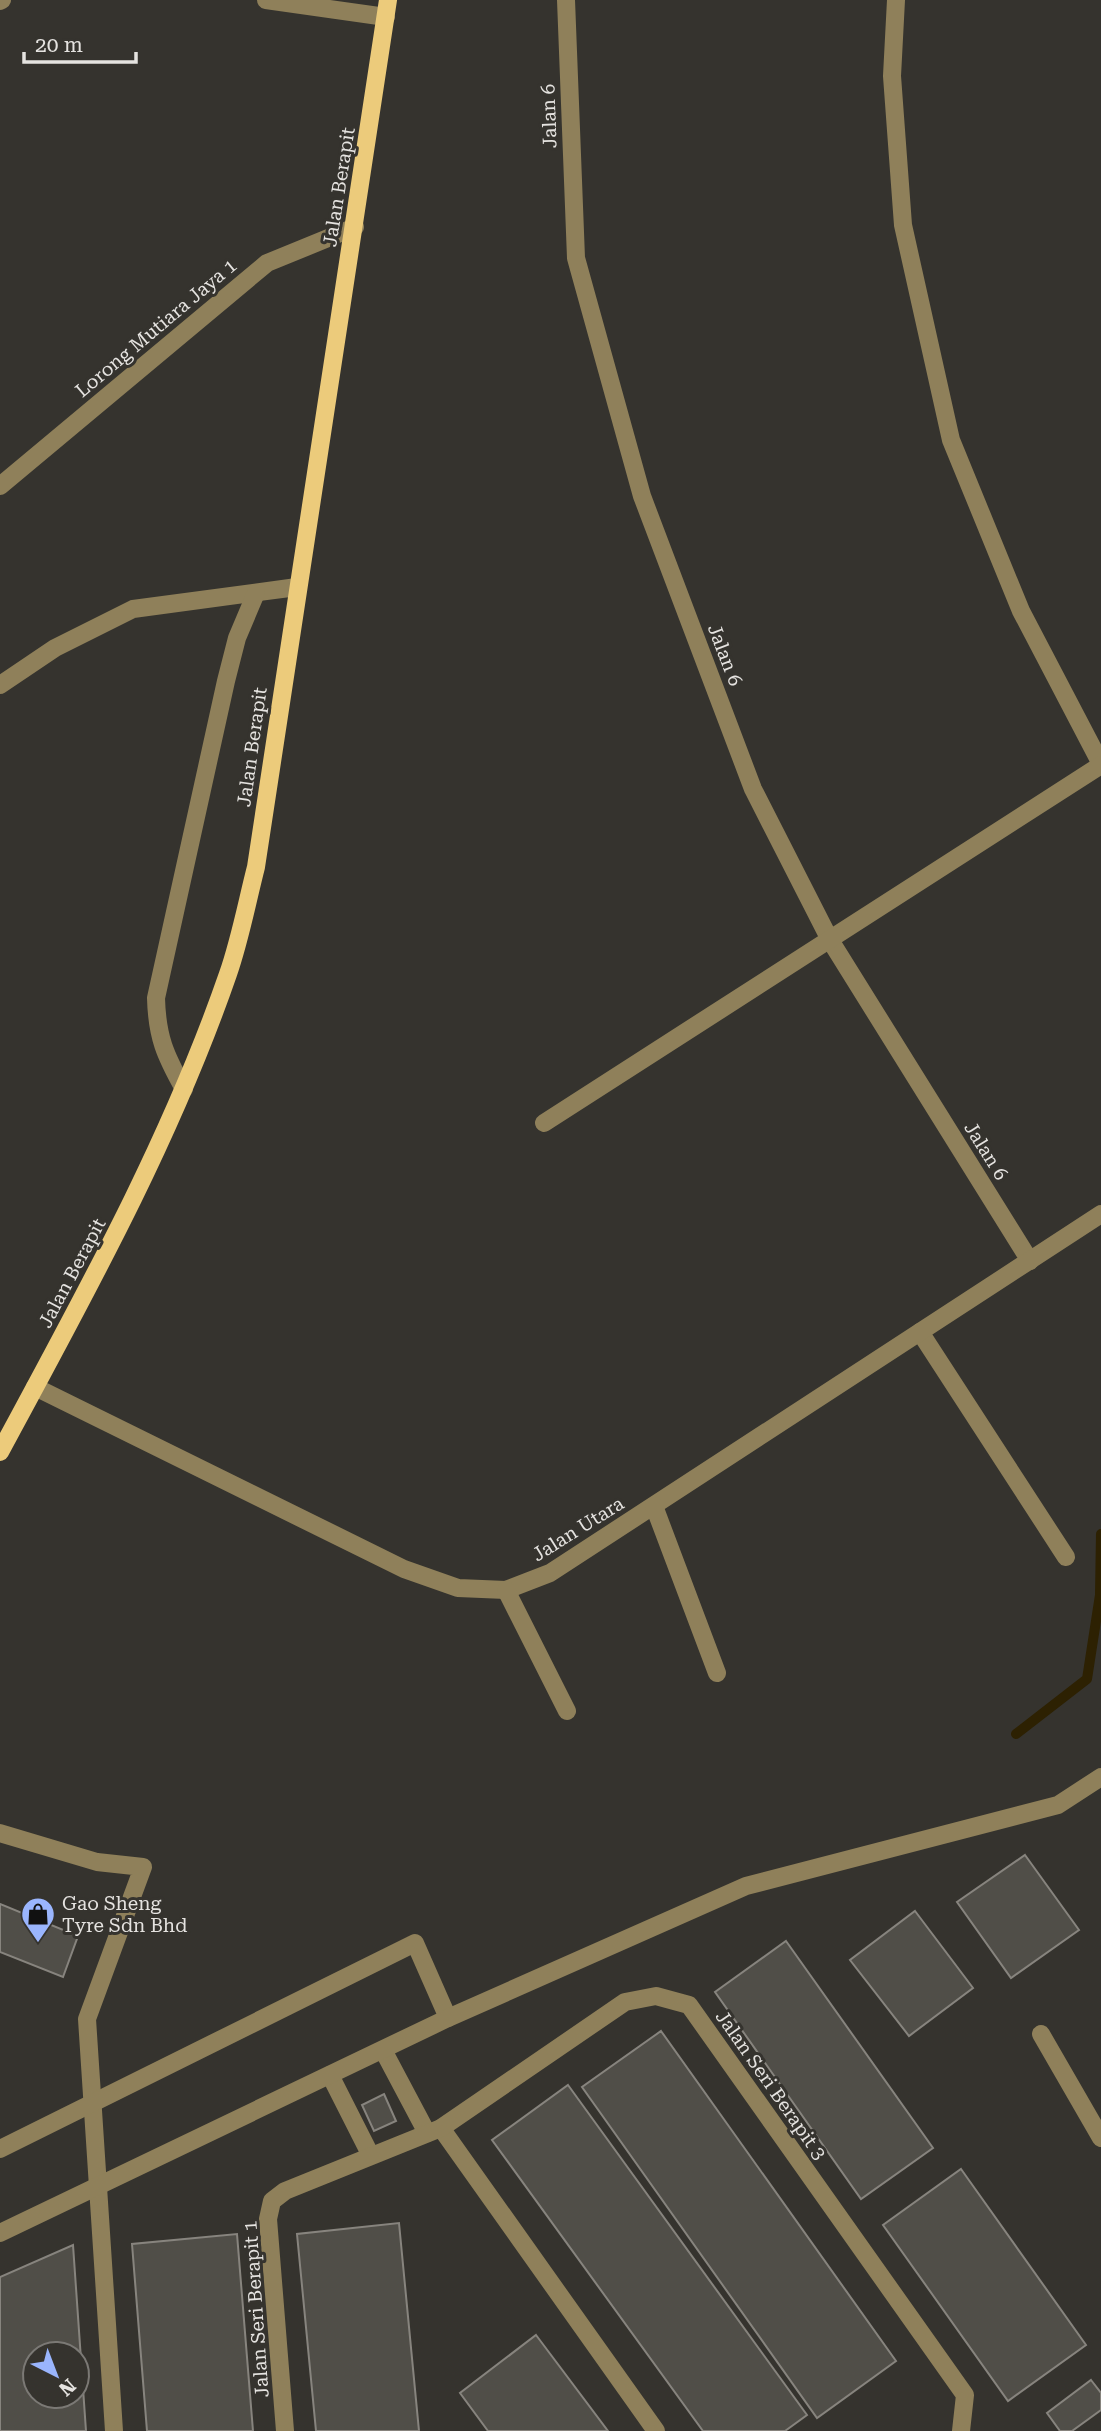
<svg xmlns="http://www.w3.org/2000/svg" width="1101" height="2431" font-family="'Roboto Serif',serif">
	<rect width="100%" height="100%" fill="#35332e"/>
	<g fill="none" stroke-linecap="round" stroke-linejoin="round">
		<!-- stream -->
		<path stroke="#2d2102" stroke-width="10" d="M1016,1734L1087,1679L1100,1595L1101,1534"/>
	</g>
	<!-- building -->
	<g fill="#504e48" stroke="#87847e" stroke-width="2" fill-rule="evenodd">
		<path d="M1025,1855L1079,1930L1011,1978L957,1902Z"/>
		<path d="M0,1904L78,1936L63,1977L0,1952Z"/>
		<path d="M915,1911L973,1988L909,2036L850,1960Z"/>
		<path d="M786,1941L933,2148L861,2199L715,1992Z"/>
		<path d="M661,2031L896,2361L817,2418L582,2087Z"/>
		<path d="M568,2085L807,2415L785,2431H703L492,2140Z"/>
		<path d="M384,2094L396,2121L374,2131L362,2105Z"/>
		<path d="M961,2169L1086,2345L1008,2401L883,2225Z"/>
		<path d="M399,2223L419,2431H316L297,2234Z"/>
		<path d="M237,2234L253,2431H147L132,2244Z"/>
		<path d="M73,2245L86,2431H0V2277ZM35,2354H77V2396H35Z"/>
		<path d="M536,2335L608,2431H488L460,2393Z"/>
		<path d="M1091,2380L1101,2393V2410L1072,2431H1060L1047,2413Z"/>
	</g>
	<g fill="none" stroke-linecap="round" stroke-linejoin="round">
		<!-- minor -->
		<g stroke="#8f805a" stroke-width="18">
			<path d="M266,0L386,17"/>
			<path d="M566,0L576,258L642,496L753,789L830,940L1030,1261"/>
			<path d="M896,0L892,76L903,225L951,440L1021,611L1101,764"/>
			<path d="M0,1L2,0"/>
			<path d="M0,486L267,263L355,227"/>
			<path d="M0,685L55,648L133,609L297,587"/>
			<path d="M184,1089C165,1055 157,1037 156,998L226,681L237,638L256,593"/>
			<path d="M544,1123L1101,765"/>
			<path d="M920,1332L1066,1557"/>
			<path d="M35,1387L404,1569L458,1588L506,1590L550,1573L1101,1214"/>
			<path d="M654,1506L717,1673"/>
			<path d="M506,1590L567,1711"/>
			<path d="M0,1833L97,1862L143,1867L87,2019L114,2431"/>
			<path d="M1041,2034L1101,2138"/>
			<path d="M383,2050L427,2133"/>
			<path d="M330,2075L370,2154"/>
			<path d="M441,2128L656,2431"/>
			<path d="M0,2149L415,1943L448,2018"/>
			<path d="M0,2233L448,2018L746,1886L1058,1805L1101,1777"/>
			<path d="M285,2431L268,2219L272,2201L285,2191L441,2128L625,2002L656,1996L689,2005L965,2395L961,2431"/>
		</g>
		<!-- major -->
		<path stroke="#eccb7b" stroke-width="18" d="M0,1452C84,1296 170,1142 228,974C240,940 247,902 256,867L388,0"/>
	</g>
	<!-- icons -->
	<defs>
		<g id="shop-pin" transform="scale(1.75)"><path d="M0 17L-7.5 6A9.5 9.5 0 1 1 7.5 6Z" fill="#9ab5fd" stroke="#35332e"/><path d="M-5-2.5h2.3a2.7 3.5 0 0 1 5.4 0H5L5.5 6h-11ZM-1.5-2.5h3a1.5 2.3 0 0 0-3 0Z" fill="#111"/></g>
	</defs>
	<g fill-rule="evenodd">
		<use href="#shop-pin" x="38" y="1914"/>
	</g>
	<g text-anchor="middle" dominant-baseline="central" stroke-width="6" stroke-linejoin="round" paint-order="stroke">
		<!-- street labels -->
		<g font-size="19" fill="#e5e3e0" stroke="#35332e">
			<text transform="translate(549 116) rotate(-92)">Jalan 6</text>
			<text transform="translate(339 187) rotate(-81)">Jalan Berapit</text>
			<text transform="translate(156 328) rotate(-40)">Lorong Mutiara Jaya 1</text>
			<text transform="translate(725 655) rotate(69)">Jalan 6</text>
			<text transform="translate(252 747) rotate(-82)">Jalan Berapit</text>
			<text transform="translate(986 1151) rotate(58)">Jalan 6</text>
			<text transform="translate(72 1273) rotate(-62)">Jalan Berapit</text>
			<text transform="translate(578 1529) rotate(-32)">Jalan Utara</text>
			<text transform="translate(771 2085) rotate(55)">Jalan Seri Berapit 3</text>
			<text transform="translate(256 2309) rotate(-94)">Jalan Seri Berapit 1</text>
		</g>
		<!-- poi labels -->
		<g font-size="19" fill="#e5e3e0" stroke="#35332e" text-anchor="start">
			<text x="62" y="1903">Gao Sheng<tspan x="62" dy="22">Tyre Sdn Bhd</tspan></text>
		</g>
	</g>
	<!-- north arrow -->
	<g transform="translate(56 2375) rotate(138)"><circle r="33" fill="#35332e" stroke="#7b7975" stroke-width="2"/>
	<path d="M0-5L12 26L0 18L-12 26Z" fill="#9ab5fd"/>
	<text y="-10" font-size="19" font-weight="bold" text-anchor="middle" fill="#e5e3e0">N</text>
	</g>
	<!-- scale -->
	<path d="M24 52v10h112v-10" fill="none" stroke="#e5e3e0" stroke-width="3.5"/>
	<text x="35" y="52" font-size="21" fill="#e5e3e0" stroke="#35332e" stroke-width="5" paint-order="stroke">20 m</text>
</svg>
